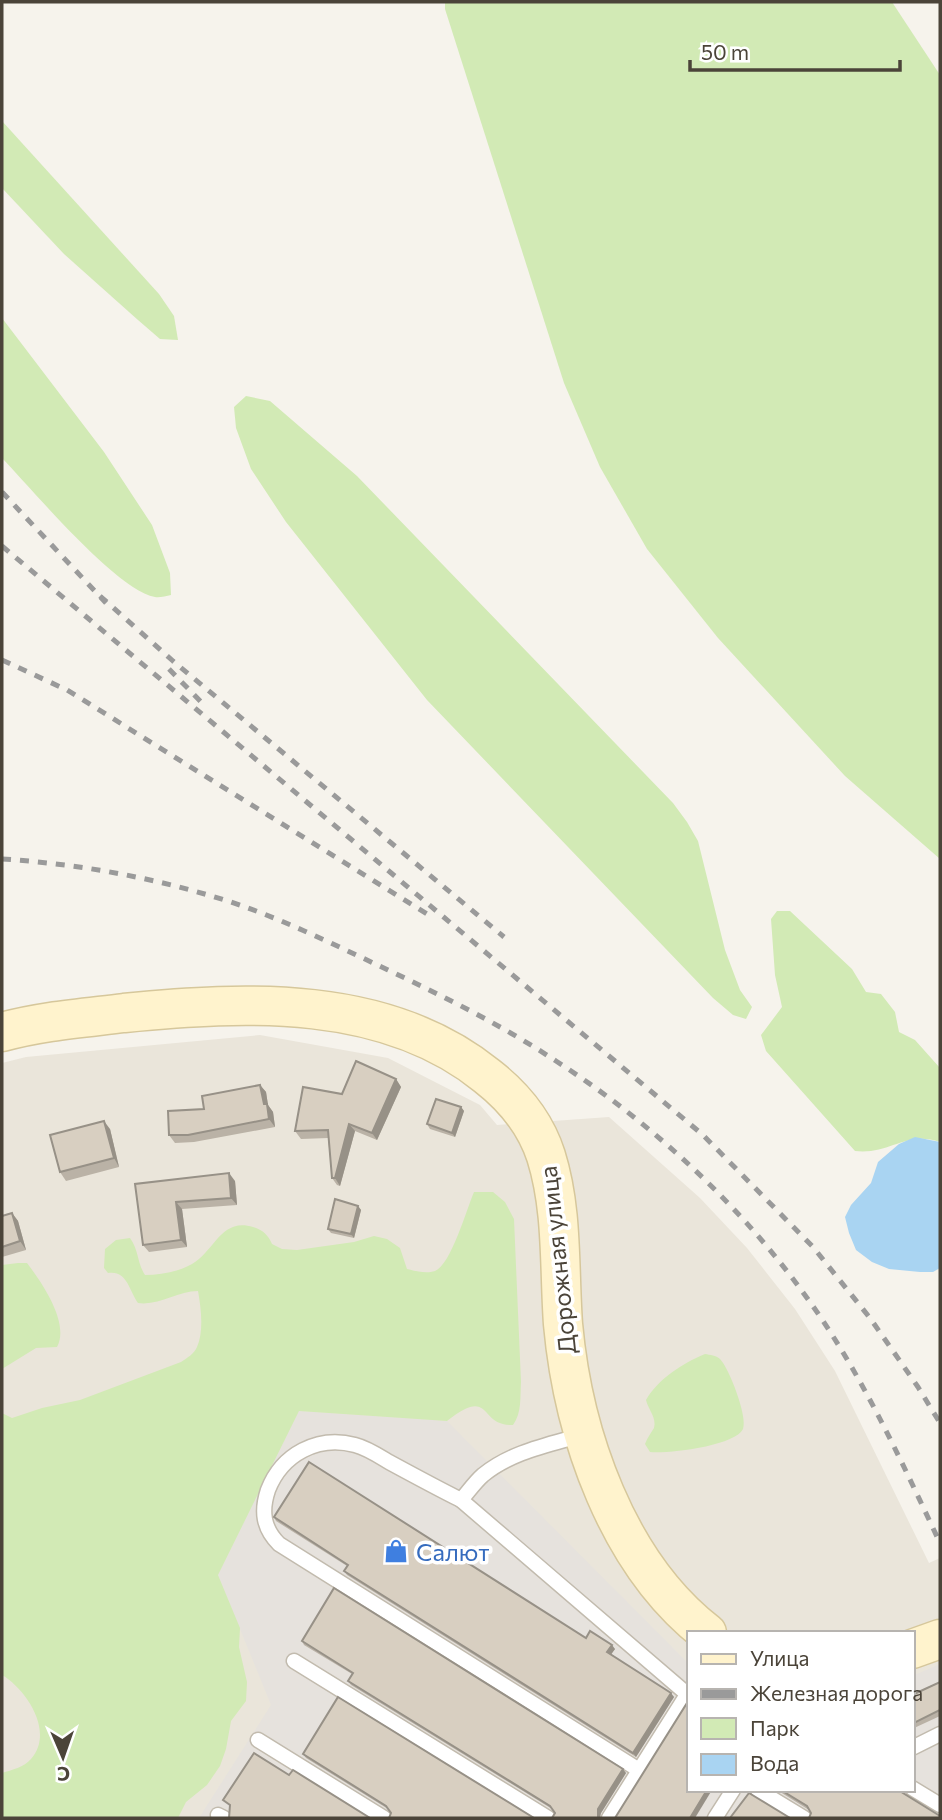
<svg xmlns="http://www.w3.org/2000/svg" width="942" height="1820" font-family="Commissioner,sans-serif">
	<rect width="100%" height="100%" fill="#f6f3ec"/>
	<!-- residential -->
	<path fill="#eae5da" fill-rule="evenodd" d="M260,1035L388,1058L480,1105L497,1125L609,1117L700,1198L747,1248L795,1309L835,1371L929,1563L940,1558V1818H2V1063L26,1057ZM688,1633H912V1790H688Z"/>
	<!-- industrial -->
	<path fill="#e6e2dd" d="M299,1411L447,1421L688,1663V1790H912V1676L940,1664V1818H199L271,1705L218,1575Z"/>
	<!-- green -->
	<g fill="#d2eab5">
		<path d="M445,2H892L940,75V859L845,776L718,638L647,549L600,467L564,383L445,9Z"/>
		<path d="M2,121L159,294L174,316L178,340L160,339L138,320L64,254L2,188Z"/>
		<path d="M2,318L104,452L152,525L170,573L171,595C166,596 159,598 155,597C116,590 32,489 2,458Z"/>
		<path d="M246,396L270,401L357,476L673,803L687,822L698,841L725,950L740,990L752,1007L746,1019L733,1015L713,998L427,700L286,522L251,469L236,428L234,407Z"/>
		<path d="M777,911H790L852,969L866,992L881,994L895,1012L899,1032L915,1040L940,1068V1142C906,1130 890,1155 855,1151L766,1051L761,1035L782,1007L775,975L771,919Z"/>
		<path d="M474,1192H493L505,1202L514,1219L521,1382C520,1397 522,1413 513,1425C478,1427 493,1385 447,1421L299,1411L218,1575L240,1628L239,1647L247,1682L246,1701L231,1721L226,1749L220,1766L207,1785L186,1802L178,1818H2V1773C12,1770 24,1767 31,1759C55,1732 26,1689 2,1675V1413L12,1418L42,1408L80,1400L181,1362C187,1358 194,1354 197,1347C204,1331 201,1308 198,1291C177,1291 159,1306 138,1303C129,1290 127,1270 108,1273L104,1268L105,1249L116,1240L130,1238C139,1250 137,1263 145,1275C160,1275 178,1272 192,1264C214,1252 221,1217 253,1227C263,1230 268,1235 272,1244L282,1249L297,1250L354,1242L374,1236L387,1239L400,1248L407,1269C415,1271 426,1274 435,1271C451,1265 467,1208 474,1192Z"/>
		<path d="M18,1263H27C42,1283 70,1323 57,1347L36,1348L2,1369V1265Z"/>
		<path d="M705,1354C710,1355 716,1355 720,1359C729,1368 748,1417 743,1429C735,1446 667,1454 650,1452L645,1444C647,1438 651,1433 654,1428C657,1418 648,1409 646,1400C658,1379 683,1363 705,1354Z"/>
	</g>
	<!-- water -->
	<path fill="#a9d4f2" d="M915,1137L940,1142V1268L933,1272H920L889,1269L872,1262L856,1250L849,1233L845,1217L851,1205L871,1183L878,1162L899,1144Z"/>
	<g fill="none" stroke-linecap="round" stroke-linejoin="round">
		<!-- lane casing -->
		<g stroke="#c2bbae" stroke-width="17">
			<g id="lane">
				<path d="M582,1435C548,1445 511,1452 483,1475C475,1482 468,1492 461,1500C437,1488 413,1475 389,1462C379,1456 367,1448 355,1445C318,1435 282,1454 268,1490C261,1511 263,1528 279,1544L639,1770"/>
				<path d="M461,1500L687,1694"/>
				<path d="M294,1661L548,1818"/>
				<path d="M258,1740L384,1818"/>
				<path d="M912,1748L940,1734"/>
				<path d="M912,1788L940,1805"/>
				<path d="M758,1790L804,1818"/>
				<path d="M218,1815L224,1818"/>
				<path d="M609,1818L688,1693"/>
				<path d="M715,1818L733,1790"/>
			</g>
		</g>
		<!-- secondary casing -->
		<g stroke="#d6c79b" stroke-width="41">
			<g id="secondary">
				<path d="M2,1032C42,1021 83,1018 124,1013C246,1001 386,994 487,1076C514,1097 535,1122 546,1156C563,1210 559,1268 563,1324C573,1434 617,1563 707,1633"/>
				<path d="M912,1649L940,1639"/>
			</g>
		</g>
		<!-- lane -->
		<use href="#lane" stroke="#fff" stroke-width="14"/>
		<!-- secondary -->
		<use href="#secondary" stroke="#fff3cd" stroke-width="38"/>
		<!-- rail -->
		<g stroke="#9a9a9a" stroke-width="5" stroke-dasharray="9 9" stroke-linecap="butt">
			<path d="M2,492L106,603"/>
			<path d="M2,546L703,1135L813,1247L870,1318L918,1387L940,1423"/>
			<path d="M100,596L173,661L504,937"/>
			<path d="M2,660L67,690L427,914"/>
			<path d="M169,669L203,704"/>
			<path d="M2,859C80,864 156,878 231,902C285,920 337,946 388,970C445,997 503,1026 556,1061C649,1121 736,1201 802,1291C859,1368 899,1456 940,1543"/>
		</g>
	</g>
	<!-- wall -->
	<g fill="#bab2a6">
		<path d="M396,1079L401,1087L377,1140L355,1131L340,1186L337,1185L332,1178L328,1138L301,1139L295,1131L342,1094Z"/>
		<path d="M260,1085L266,1092L268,1105L273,1112L275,1127L194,1142L175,1143L169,1135L204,1109Z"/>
		<path d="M461,1107L464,1111L455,1137L430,1129L427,1124Z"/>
		<path d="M110,1129L119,1167L66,1181L60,1172Z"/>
		<path d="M235,1181L237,1205L182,1209L187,1247L149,1252L143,1245L135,1184Z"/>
		<path d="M358,1206L361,1210L354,1238L331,1233L328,1229Z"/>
		<path d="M12,1213L18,1221L26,1250L2,1257V1216Z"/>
		<path d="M274,1517L615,1649L611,1654L674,1697L636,1757L347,1575L344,1571L347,1566L276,1521Z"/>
		<path d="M302,1641L626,1773L601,1813H555L552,1809L351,1685L348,1681L352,1674L304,1645Z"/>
		<path d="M940,1682V1716L912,1729V1695Z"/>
		<path d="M303,1754L534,1818L391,1813L388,1809L306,1758Z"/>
		<path d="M777,1790H898L811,1813L809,1810Z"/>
	</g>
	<!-- shaded-wall -->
	<g fill="#979187">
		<path d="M396,1079L401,1087L377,1140L372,1133Z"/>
		<path d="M260,1085L266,1092L268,1105L273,1112L275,1127L269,1119L264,1104Z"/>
		<path d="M461,1107L464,1111L455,1137L452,1133Z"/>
		<path d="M104,1121L110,1129L119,1167L114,1158Z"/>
		<path d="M349,1124L355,1131L340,1186L335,1178Z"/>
		<path d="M229,1173L235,1181L237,1205L231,1198Z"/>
		<path d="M176,1202L182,1209L187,1247L181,1240Z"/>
		<path d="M358,1206L361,1210L354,1238L351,1234Z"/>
		<path d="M12,1213L18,1221L26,1250L20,1241Z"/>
		<path d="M612,1645L615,1649L610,1656L607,1652Z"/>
		<path d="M671,1693L674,1697L636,1757L633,1753Z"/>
		<path d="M623,1769L626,1773L601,1813L600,1818H598V1809Z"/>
		<path d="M707,1790H712L695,1818H690Z"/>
	</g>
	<!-- building -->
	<g fill="#d8cfc1" stroke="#979187" stroke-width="2">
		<path d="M356,1061L396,1079L372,1133L349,1124L335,1178H332L328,1130L295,1131L303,1087L342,1094Z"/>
		<path d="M260,1085L264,1104H267L269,1119L188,1135H169L168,1111L204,1109L202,1096Z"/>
		<path d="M436,1099L461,1107L452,1133L427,1124Z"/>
		<path d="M104,1121L114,1158L60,1172L50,1135Z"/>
		<path d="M229,1173L231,1198L176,1202L181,1240L143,1245L135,1184Z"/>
		<path d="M335,1199L358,1206L351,1234L328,1229Z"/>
		<path d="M12,1213L20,1241L2,1247V1216Z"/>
		<path d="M309,1462L586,1638L590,1631L612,1645L607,1652L671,1693L633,1753L344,1571L348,1565L274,1517Z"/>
		<path d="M334,1588L623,1769L598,1809V1818H552L555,1813L550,1806L348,1681L353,1673L302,1641Z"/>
		<path d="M940,1682V1710L912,1724V1695Z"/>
		<path d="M338,1697L534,1818H389L391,1813L386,1806L303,1754Z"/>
		<path d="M687,1703L688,1790H707L690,1818H615Z"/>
		<path d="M254,1753L289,1775L293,1770L370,1818H229L230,1805L223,1800Z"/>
		<path d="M781,1790H898L940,1816V1818H809L811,1813L807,1806Z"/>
		<path d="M749,1793L790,1818H730Z"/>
	</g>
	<!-- icons -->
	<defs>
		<g id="shop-bare" transform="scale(1.89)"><path d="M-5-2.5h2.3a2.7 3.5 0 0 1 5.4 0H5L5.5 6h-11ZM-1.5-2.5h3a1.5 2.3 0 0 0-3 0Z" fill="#3f7fe0" stroke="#fff" stroke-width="2.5" paint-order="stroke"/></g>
	</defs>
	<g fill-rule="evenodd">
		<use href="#shop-bare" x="396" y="1551"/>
	</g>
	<g text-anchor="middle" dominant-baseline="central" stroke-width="7" stroke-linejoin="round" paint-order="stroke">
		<!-- street labels -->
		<g font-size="24" fill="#4b4439" stroke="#fff">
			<text transform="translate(557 1260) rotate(-96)">Дорожная улица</text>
		</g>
		<!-- shop labels -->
		<g font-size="24" fill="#366cbe" stroke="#fff" text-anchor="start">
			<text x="416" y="1551">Салют</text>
		</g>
	</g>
	<!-- border -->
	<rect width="942" height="1820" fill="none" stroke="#4b4439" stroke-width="7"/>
	<!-- legend -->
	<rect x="687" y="1631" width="228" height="161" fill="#ffffff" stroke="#b7b4b0" stroke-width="2"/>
	<rect x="701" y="1654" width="35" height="10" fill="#fff3cd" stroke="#b7b4b0" stroke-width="2"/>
	<text x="750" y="1666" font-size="21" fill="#4b4439">Улица</text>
	<rect x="701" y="1689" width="35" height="10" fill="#9a9a9a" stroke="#b7b4b0" stroke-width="2"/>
	<text x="750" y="1701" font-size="21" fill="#4b4439">Железная дорога</text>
	<rect x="701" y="1718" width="35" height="21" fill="#d2eab5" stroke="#b7b4b0" stroke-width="2"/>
	<text x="750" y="1736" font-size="21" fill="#4b4439">Парк</text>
	<rect x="701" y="1754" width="35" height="21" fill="#a9d4f2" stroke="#b7b4b0" stroke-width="2"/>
	<text x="750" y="1771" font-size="21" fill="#4b4439">Вода</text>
	<!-- north arrow -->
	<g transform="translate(63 1757) rotate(178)" stroke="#ffffff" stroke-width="5" paint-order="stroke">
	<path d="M0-5L12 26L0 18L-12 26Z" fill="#4b4439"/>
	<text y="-10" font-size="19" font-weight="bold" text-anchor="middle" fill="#4b4439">С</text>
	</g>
	<!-- scale -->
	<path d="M690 60v10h210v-10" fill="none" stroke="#4b4439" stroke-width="3.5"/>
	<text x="701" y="60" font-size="21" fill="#4b4439" stroke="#ffffff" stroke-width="5" paint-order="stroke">50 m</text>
</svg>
